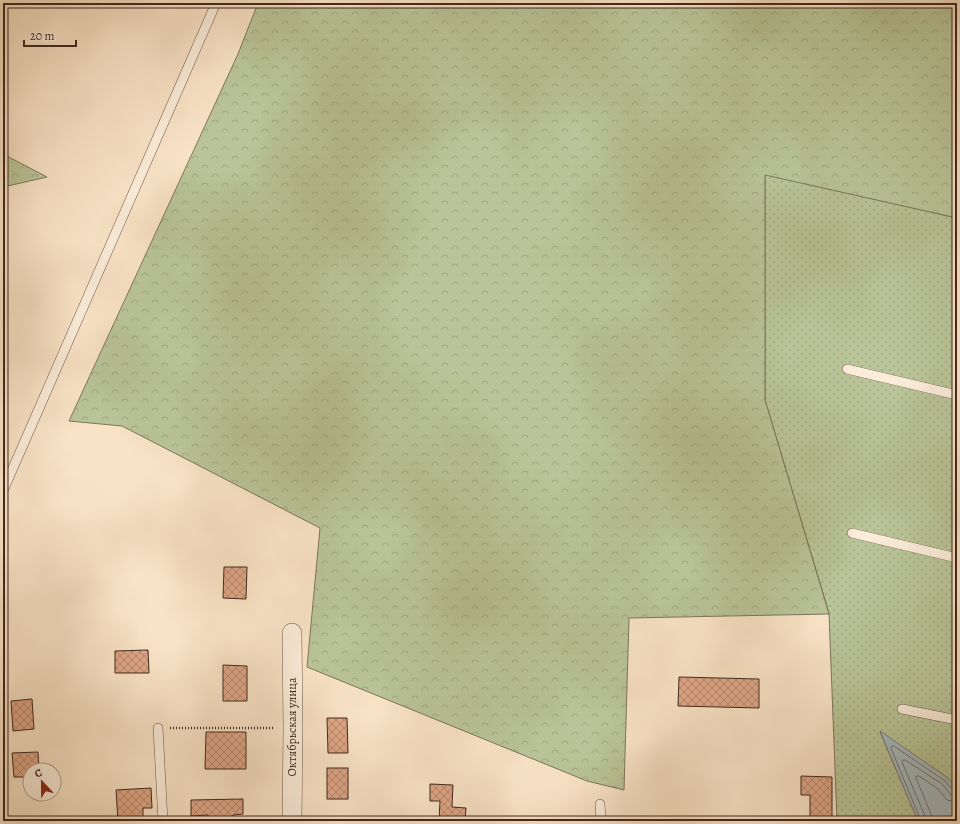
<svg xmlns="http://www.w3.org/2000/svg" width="960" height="824" font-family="Alegreya,serif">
	<defs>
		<pattern id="green-dots" width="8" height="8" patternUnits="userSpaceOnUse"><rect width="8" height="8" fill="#b9c598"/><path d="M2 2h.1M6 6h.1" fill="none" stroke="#a0a983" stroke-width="1.8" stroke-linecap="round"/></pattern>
		<pattern id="forest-crowns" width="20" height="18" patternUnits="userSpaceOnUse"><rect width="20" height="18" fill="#b9c598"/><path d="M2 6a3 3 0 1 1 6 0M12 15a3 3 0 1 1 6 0" fill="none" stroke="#a0a983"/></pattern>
		<pattern id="building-cross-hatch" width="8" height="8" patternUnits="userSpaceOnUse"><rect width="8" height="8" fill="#dea686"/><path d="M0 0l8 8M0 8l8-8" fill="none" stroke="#b6876d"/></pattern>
	</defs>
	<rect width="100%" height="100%" fill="#f9e3c6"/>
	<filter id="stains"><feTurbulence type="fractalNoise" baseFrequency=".005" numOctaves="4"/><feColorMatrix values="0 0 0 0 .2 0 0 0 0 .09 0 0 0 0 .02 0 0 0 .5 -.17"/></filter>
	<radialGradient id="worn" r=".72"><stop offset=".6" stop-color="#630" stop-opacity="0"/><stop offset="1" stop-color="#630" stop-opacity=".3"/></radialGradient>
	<!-- green -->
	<path fill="url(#green-dots)" stroke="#7d765c" d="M765,174L957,218V789L948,778L880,732L918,821H837L829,613L765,400Z"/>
	<!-- forest -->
	<g fill="url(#forest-crowns)" stroke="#7d765c">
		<path d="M258,3H957V218L765,175V400L829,614L629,618L624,790L587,781L307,667L320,528L122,426L69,421L238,54Z"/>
		<path d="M3,154L47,177L3,187Z"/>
	</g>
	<!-- water -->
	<path fill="#a4bbc1" stroke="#7c8080" d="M880,731L948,778L957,789V821H918Z"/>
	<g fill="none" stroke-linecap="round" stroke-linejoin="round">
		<!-- shore -->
		<g stroke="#727270" stroke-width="1">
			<path d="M921,821L891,748L892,746H894L945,781L953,790L957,791"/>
			<path d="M926,821L925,816L902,762L903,760H905L942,784L951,795L957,796"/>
			<path d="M932,821L931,814L916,778V776H919L938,789L947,800L957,802"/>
		</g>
	</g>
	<!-- building -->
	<g fill="url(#building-cross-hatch)" stroke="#41281f">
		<path d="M224,567H247L246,599L223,598Z"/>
		<path d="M148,650L149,673H115V651Z"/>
		<path d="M223,665L247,666V701H223Z"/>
		<path d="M679,677L759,679V708L678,706Z"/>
		<path d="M32,699L34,729L13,731L11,701Z"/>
		<path d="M327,718H347L348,753H328Z"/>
		<path d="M206,732H246V769H205Z"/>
		<path d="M38,752L39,770H30V777H14L12,753Z"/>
		<rect x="327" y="768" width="21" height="31"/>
		<path d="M801,776L832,777V821H810V795H801Z"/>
		<path d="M430,784L453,785L452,807L466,808L465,821H439L440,801H430Z"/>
		<path d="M151,788L152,808H143V821H118L116,790Z"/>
		<path d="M243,799V814L233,815V821H208V815L191,816V800Z"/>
	</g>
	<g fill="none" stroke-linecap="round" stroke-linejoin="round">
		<!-- lane casing -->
		<g stroke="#6f5749" stroke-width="10">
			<g id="lane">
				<path d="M847,369L957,395"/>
				<path d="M3,491L216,3"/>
				<path d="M852,533L957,558"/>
				<path d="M902,709L957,720"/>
				<path d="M158,728L163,821"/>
				<path d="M600,804L601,821"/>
			</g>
		</g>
		<!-- street casing -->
		<g stroke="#6f5749" stroke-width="20">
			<path id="street" d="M292,633L293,728L292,821"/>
		</g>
		<!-- path -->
		<path stroke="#41281f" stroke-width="2.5" stroke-dasharray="1 2" stroke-linecap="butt" d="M170,728H275"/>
		<!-- lane -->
		<use href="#lane" stroke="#fbedda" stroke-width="9"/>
		<!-- street -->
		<use href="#street" stroke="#fbedda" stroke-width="19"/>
	</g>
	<g text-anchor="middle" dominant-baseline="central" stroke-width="3.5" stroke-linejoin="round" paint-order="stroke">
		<!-- street labels -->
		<g font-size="12" fill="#41281f" stroke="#fbedda">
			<text transform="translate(292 727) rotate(-90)">Октябрьская улица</text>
		</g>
	</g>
	<!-- margin -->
	<rect width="960" height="824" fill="none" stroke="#f9e3c6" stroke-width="16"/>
	<rect x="4" y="4" width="952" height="816" fill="none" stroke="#41281f" stroke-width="2"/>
	<rect x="8" y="8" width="944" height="808" fill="none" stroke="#41281f"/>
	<!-- north arrow -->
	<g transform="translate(42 782) rotate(338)"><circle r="19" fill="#fbedda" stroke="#b19e8f"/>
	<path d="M0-3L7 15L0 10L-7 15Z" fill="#8f2418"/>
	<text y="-6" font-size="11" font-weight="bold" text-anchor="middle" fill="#41281f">С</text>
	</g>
	<!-- scale -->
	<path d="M24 40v6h52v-6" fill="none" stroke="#41281f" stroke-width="2"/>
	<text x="30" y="40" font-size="12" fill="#41281f" stroke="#fbedda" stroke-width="3" paint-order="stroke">20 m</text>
	<rect width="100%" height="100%" filter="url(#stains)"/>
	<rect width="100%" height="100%" fill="url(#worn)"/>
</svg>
